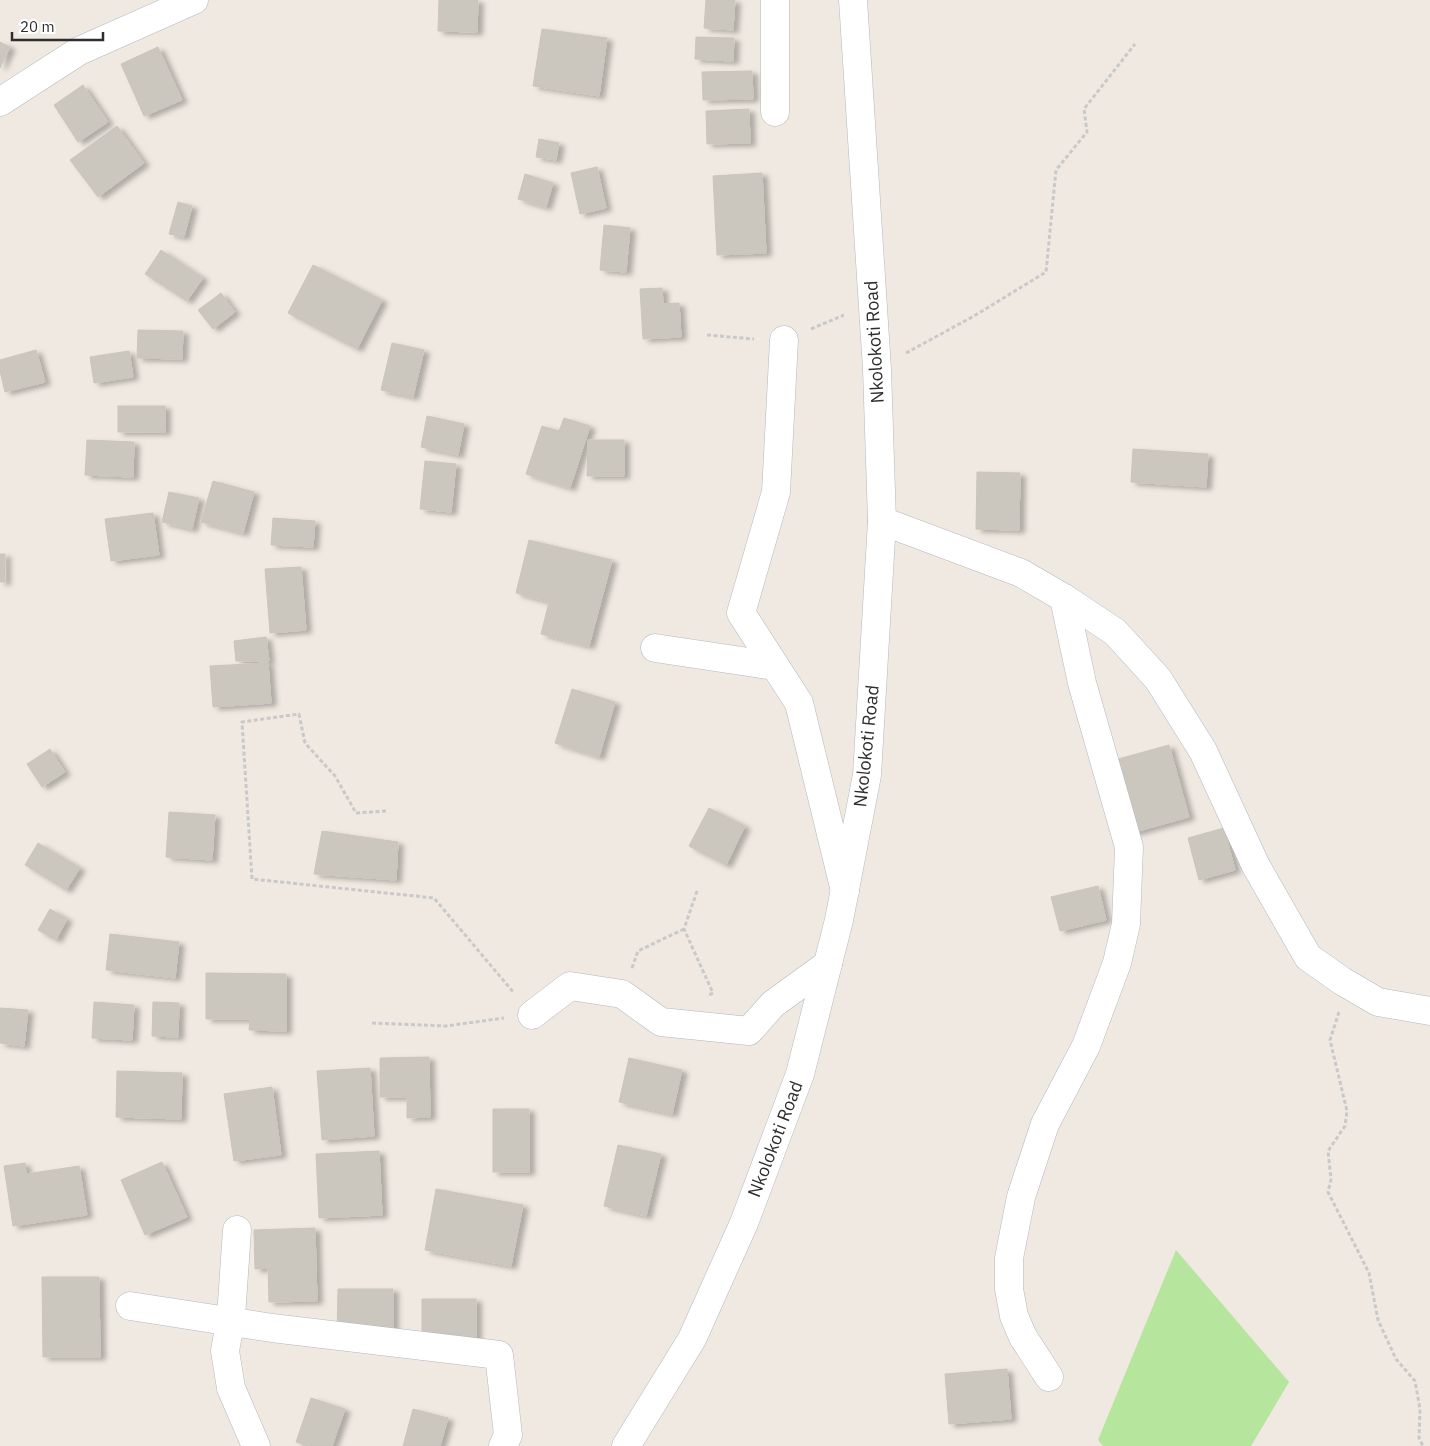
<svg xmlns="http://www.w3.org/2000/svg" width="1430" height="1446" font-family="'IBM Plex Sans',sans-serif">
	<defs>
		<filter id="shadow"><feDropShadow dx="5.5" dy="3" stdDeviation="2.5" flood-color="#0004"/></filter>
	</defs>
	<rect width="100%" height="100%" fill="#efe9e1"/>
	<!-- green -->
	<path fill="#b6e59e" d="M1176,1250L1289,1382L1251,1446H1103L1098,1440Z"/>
	<!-- building -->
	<g fill="#cbc7bf" stroke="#cbc5ba" filter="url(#shadow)">
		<path d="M439,0H478L477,32L438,31Z"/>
		<path d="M706,0H735L733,30L704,28Z"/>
		<path d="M542,29L607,38L599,96L533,86Z"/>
		<path d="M696,37L734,38L733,61L695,59Z"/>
		<path d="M0,42L10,47L0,68Z"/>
		<path d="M158,47L182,100L144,116L121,64Z"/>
		<path d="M752,71L753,99L703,100L702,72Z"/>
		<path d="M83,85L108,122L78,142L54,105Z"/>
		<path d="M749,109L750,143L707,144L706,111Z"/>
		<path d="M117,126L144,163L98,197L70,160Z"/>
		<path d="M539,139L559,143L556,160L536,157Z"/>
		<path d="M597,167L606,208L580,214L571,173Z"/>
		<path d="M762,173L766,253L717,255L713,176Z"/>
		<path d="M525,174L553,183L546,207L518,199Z"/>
		<path d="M178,202L192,206L184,237L169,234Z"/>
		<path d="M604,225L630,228L626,272L600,270Z"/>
		<path d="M161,250L203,278L187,301L145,274Z"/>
		<path d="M313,265L382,300L357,349L288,313Z"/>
		<path d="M662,288L663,304L679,303L681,337L643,339L640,289Z"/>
		<path d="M221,293L235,312L213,329L198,310Z"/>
		<path d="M138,330L183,331L182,359L137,358Z"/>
		<path d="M392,343L424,350L413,397L381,390Z"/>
		<path d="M36,350L45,382L5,392L0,371V360Z"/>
		<path d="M129,351L133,377L94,383L90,357Z"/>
		<rect x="118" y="406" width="47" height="26"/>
		<path d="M427,416L464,424L458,455L421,447Z"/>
		<path d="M564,418L590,426L570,488L526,474L542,426L559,431Z"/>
		<path d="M87,440L134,442L133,477L85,475Z"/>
		<path d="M588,440H624V476H587Z"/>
		<path d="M1133,449L1208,454L1206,487L1131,482Z"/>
		<path d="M425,461L456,464L451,512L420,509Z"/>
		<path d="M977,472L1020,473L1019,530L976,529Z"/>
		<path d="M213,481L254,492L243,533L201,522Z"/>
		<path d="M169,492L199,498L192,529L162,522Z"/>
		<path d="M153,513L159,555L111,561L105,519Z"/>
		<path d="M273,518L315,521L313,547L271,545Z"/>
		<path d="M529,540L612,560L589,646L541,634L549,602L516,593Z"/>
		<rect x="0" y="554" width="5" height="28"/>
		<path d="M301,567L306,630L270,633L265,569Z"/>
		<path d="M266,637L269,661H236L234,641Z"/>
		<path d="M268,663L271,703L213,707L210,666Z"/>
		<path d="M572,689L615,702L599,757L555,743Z"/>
		<path d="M1169,745L1189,817L1131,833L1111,761Z"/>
		<path d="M50,749L65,772L42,787L27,764Z"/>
		<path d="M709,808L745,826L726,865L689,846Z"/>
		<path d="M169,812L215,815L212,860L166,857Z"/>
		<path d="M1224,828L1235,870L1199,880L1188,838Z"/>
		<path d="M322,831L398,842L396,880L314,874Z"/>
		<path d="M38,843L80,868L66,890L25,865Z"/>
		<path d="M1098,886L1106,920L1060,931L1051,897Z"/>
		<path d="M50,909L67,919L56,940L38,930Z"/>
		<path d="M110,934L179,942L175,978L106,970Z"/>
		<path d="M206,973L286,974V1031L249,1030L250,1019H206Z"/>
		<path d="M94,1002L134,1005L132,1040L92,1038Z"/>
		<path d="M153,1002L179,1003L178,1037L152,1036Z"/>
		<path d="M0,1008L28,1010L24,1046L0,1043Z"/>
		<path d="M429,1057L430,1117L407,1118V1097H380V1058Z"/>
		<path d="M629,1058L682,1070L672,1114L619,1102Z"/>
		<path d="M370,1068L374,1136L322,1140L317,1071Z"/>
		<path d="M117,1071L182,1073L181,1119L116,1117Z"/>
		<path d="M272,1087L281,1155L234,1161L224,1094Z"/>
		<rect x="493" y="1109" width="36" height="63"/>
		<path d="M618,1145L661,1154L646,1216L604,1206Z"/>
		<path d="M379,1151L382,1215L319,1218L316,1154Z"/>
		<path d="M162,1162L187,1217L145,1235L121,1180Z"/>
		<path d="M25,1163L26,1174L79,1166L87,1215L13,1226L4,1166Z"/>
		<path d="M436,1189L523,1205L511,1266L425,1250Z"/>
		<path d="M315,1228L317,1301L269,1302L268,1268L255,1269L254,1230Z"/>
		<path d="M42,1277H99L100,1357H43Z"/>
		<path d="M338,1289H393V1335H337Z"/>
		<rect x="422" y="1299" width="54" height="46"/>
		<path d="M1007,1369L1011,1419L949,1424L945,1374Z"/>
		<path d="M311,1398L345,1409L332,1446H308L296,1442Z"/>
		<path d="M413,1409L448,1418L440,1446H403Z"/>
	</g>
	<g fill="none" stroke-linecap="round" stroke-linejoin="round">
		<!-- minor casing -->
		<g stroke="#b4b7c1" stroke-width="29">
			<g id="minor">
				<path d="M775,0V112"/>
				<path d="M0,102L79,51L194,0"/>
				<path d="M784,340L776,492L741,613L799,703L845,891"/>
				<path d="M882,521L1021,573L1064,598L1115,632L1158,679L1203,751L1256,866L1308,957L1342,981L1378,1002L1430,1011"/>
				<path d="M655,648L775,666"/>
				<path d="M532,1015L570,986L622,994L661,1022L749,1031L773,1004L828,964"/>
				<path d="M237,1230L231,1317L225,1351L231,1388L256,1446"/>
				<path d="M130,1306L272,1328L499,1355L508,1435L503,1446"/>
				<path d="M1049,1377L1023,1337L1014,1316L1009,1289V1258L1021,1197L1045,1124L1086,1046L1117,963L1126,924L1129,847L1082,683L1064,598"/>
			</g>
		</g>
		<!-- secondary casing -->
		<g stroke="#b4b7c1" stroke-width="29">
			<path id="secondary" d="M626,1446L692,1339L744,1223L800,1074L839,920L867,775L882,521L877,369L853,0"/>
		</g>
		<!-- path -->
		<g stroke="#c9c9c9" stroke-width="3" stroke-dasharray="4 2.5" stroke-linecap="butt">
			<path d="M811,329L844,315"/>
			<path d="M707,335L754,339"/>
			<path d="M906,353L974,316L1046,272L1056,170L1087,132L1084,109L1135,44"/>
			<path d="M386,811L356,813L335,776L305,743L299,714L242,722L252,879L434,898L514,993"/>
			<path d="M697,891L684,929L713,993L707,996"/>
			<path d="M632,968L638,951L684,929"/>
			<path d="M1339,1012L1330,1040L1347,1111L1345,1126L1328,1151L1331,1179L1328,1192L1369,1273L1378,1320L1396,1359L1415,1381L1420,1409L1419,1438L1423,1446"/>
			<path d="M372,1023L446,1026L504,1018"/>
		</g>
		<!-- minor -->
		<use href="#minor" stroke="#fff" stroke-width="28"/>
		<!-- secondary -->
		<use href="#secondary" stroke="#fff" stroke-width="28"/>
	</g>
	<g text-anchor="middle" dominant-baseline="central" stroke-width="4" stroke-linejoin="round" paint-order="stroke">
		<!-- street labels -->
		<g font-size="18" fill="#2e2e2e" stroke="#fff">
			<text transform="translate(874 342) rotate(-93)">Nkolokoti Road</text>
			<text transform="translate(866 746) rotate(-84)">Nkolokoti Road</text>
			<text transform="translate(775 1139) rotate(-69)">Nkolokoti Road</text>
		</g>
	</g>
	<!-- scale -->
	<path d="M12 32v8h91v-8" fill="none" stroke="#2e2e2e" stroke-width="2.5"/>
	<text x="20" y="32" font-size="15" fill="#2e2e2e" stroke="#ffffff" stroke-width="4" paint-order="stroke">20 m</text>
</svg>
